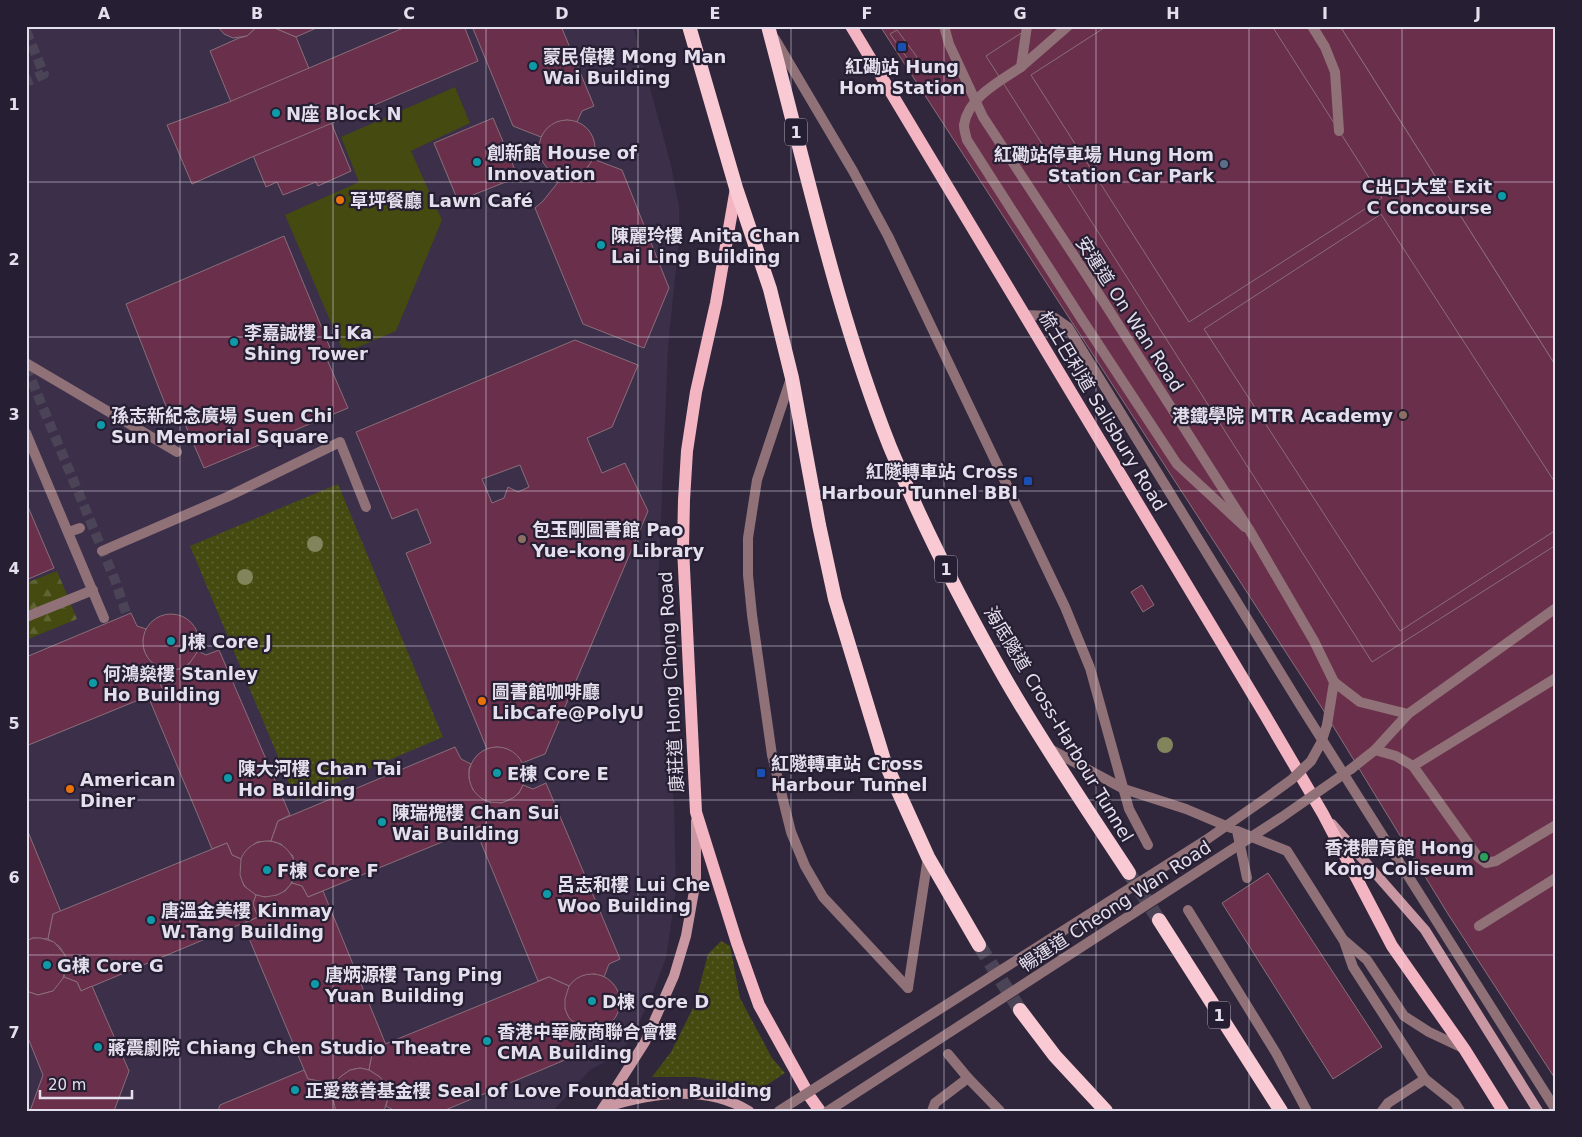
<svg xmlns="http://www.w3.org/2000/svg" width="1582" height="1137" font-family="'DejaVu Sans','Noto Sans TC',sans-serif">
	<defs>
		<pattern id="grass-dots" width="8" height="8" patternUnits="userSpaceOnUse" patternTransform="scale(1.25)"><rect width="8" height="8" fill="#444a10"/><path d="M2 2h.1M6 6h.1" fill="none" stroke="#5f6433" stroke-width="1.8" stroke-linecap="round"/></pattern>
		<pattern id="forest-firs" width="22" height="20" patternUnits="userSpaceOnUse" patternTransform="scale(1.25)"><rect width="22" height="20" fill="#444a10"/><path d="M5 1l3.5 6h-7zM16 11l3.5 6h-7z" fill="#5f6433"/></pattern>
	</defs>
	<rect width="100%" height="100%" fill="#30273c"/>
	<!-- built -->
	<path fill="#3b2f4a" d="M26,26H633L671,165L679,207V240L668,347L658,589L661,651L674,806L676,890L666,958L650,1000L629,1042L611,1059L590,1070L553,1111H26Z"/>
	<!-- grass -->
	<g fill="url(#grass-dots)">
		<path d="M338,484L443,737L296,800L190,546Z"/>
		<path d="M721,941L730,946L740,998L772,1058L785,1073L758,1091L729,1082L695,1077H652L671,1052L695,1004L708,954Z"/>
	</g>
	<!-- forest -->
	<path fill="url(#forest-firs)" d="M57,571L77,619L26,640V583Z"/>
	<!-- green -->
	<path fill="#444a10" d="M455,87L470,123L411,151L442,220L396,331L344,353L285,215L359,182L341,137Z"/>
	<!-- building -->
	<g fill="#6a304b" stroke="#896e79" fill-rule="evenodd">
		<path d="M217,26H258L247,36L233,38L224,34Z"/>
		<path d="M258,26H270L296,37L351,171L318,186L316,182L283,195L277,182L266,187L210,51L239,38L247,36Z"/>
		<path d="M270,26H321L296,37Z"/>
		<path d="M408,26H464L478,61L252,157L192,184L167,125L229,102Z"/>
		<path d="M472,26H561L594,106L582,111L577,122L567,120L558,122L549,127L541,137L513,126Z"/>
		<path d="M880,26H1556V1080L1448,914L1322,708Z"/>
		<path d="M1032,26H1340L1556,366V545L1372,662L986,56Z"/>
		<path d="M1107,26H1272L1382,198L1189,322L1031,75Z"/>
		<path d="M1340,26H1556V366Z"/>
		<path d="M897,30L917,57L910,62L890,34Z"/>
		<path d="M493,118L518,177L458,201L434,143Z"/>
		<circle cx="567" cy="148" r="28"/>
		<path d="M593,159L622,170L669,288L644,348L583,324L535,208L543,201L563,176L578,174L586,170Z"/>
		<path d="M1381,214L1556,484V530L1400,631L1204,329Z"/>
		<path d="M284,236L333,355L326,357L348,408L204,468L181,415L171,419L126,304Z"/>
		<path d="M575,340L638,365L612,427L587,438L602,473L625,463L648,511L545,754L522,763L518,757L507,749L497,747L487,749L406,553L431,543L417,509L392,519L356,432ZM520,465L529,487L518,492L508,487L504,498L492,503L482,479Z"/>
		<path d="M26,502L54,568L26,580Z"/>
		<path d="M1142,585L1154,605L1143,612L1131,592Z"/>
		<path d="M131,613L137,626L146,629L143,639L144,650L148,658L160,668L157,677L163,690L26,746V657Z"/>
		<circle cx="171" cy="642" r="28"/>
		<path d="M219,650L290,815L278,821L271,841L257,842L249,848L241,859L232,855L227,843L212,849L148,696L163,690L157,677L160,668L173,670L180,669L189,664L198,651L206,655Z"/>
		<path d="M455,747L461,759L471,764L469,769V778L473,790L481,798L490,802L486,824L308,897L302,886L292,883L295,873L293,856L281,844L271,841L278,821Z"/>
		<circle cx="497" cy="775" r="28"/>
		<path d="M546,783L620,959L609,964L604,977L595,974L587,975L576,979L569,986L549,977L538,981L475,828L486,824L490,802L502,803L513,798L519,793L523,785L533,789Z"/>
		<path d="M26,827L61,912L53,914L48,939L33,938L26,941Z"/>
		<circle cx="267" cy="869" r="28"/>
		<path d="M227,843L232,855L241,859L240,875L244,886L256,895L253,904L258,917L81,991L77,982L64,977L67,963L65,955L59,946L48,939L53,914Z"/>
		<path d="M1268,873L1382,1047L1333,1079L1222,903Z"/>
		<path d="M292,883L302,886L308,897L323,891L386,1045L373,1049L369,1070L360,1068L350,1070L340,1077L335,1084L308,1079L243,924L258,917L253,904L256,895L265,897L277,895L285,891Z"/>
		<path d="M33,938H41L54,942L65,955L67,963L62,982L53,991L38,995L26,991V941Z"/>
		<circle cx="592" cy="1002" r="28"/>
		<path d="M64,977L77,982L81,991L92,986L129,1071L114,1111H30L43,1075L26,1033V991L38,995L53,991Z"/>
		<path d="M549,977L569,986L565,999V1009L569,1018L576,1024L581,1027L578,1038L584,1052L443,1111H395L386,1106L388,1098L386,1086L380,1077L369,1070L373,1049Z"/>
		<path d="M360,1068L369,1070L380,1077L386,1086L388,1098L384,1111H336L334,1107L332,1096L335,1084L340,1077L350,1070Z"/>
		<path d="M304,1070L308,1079L335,1084L332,1096L336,1111H218L220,1105Z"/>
	</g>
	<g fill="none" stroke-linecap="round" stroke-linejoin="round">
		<!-- pedestrian-tunnel -->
		<g stroke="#4b4356" stroke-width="10" stroke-dasharray="10 5" stroke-linecap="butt">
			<path d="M26,31L44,74L26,82"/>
			<path d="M26,367L115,580L127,616"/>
		</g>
		<!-- trunk-tunnel -->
		<g stroke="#4b4356" stroke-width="14" stroke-dasharray="14 7" stroke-linecap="butt">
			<path d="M1129,873L1159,920"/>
			<path d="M979,945L1020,1010"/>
		</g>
		<!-- service -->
		<g stroke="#907177" stroke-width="10">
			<path d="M1027,26L1021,67C1000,81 968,97 964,125C964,130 966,136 967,140L1079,315L1177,464L1245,527"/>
			<path d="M1312,26L1325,47L1335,72L1339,131"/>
			<path d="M775,39L853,171L888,236L1065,607L1090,668L1129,809L1148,845"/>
			<path d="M1021,67L1068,26"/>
			<path d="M1024,315L1052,316L1068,327L1302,708L1556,1110"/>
			<path d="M791,378L757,480L748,538V575L752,615L772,755L791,832L805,866L823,897L908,988"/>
			<path d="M26,433L104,618"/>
			<path d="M69,532L80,528"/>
			<path d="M26,617L93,590"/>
			<path d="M1048,748L1124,789L1186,809L1231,828"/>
			<path d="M1375,750L1396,756L1413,766L1478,857L1486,863L1496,861L1556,825"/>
			<path d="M1413,766L1556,678"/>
			<path d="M1247,878L1237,831L1287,851L1344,941L1353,967L1425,1079L1455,1103L1460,1111"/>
			<path d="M1188,910L1276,1053L1307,1111"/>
			<path d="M1479,926L1556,878"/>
			<path d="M1345,941L1367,960L1404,1016L1429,1032L1465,1049"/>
			<path d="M908,988L928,857"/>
			<path d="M948,1054L968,1078L1000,1111"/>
			<path d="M932,1111L935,1103L968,1078"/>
			<path d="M1382,1111L1388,1103L1425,1079"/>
		</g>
		<!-- pedestrian -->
		<g stroke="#907177" stroke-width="10">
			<path d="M26,363L177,452"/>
			<path d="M102,551L227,497L340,442L366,507"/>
		</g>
		<!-- tertiary -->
		<g stroke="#907177" stroke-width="10">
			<path d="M944,26L949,44L983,117L1086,274L1250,531L1314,641L1334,682L1327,725"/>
			<path d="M1334,682L1360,702L1408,714"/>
			<path d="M1351,769L1375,750L1408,714L1556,608"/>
		</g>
		<!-- secondary -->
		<g stroke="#c897a2" stroke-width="10">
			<path d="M1332,824L1425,930L1538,1111"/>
			<path d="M604,1108C650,1093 705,1084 749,1111"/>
			<path d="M601,1111L645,1042L674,976L686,936L696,880V821"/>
		</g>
		<!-- primary -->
		<g stroke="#f4b5c3" stroke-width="12">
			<path d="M851,26L1265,715L1323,814L1392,946L1465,1050L1503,1111"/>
			<path d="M736,188L716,303L696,392L687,451L684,500L683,548L696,812L737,943L759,1005L810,1097L820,1111"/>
		</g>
		<!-- trunk -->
		<g stroke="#f9cad4" stroke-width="14">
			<path d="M689,26L736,188L770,289L792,378L819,525L835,599L884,760L928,857L979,945"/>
			<path d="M768,26C806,167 836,311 890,447C923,527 963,605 1006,680C1044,746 1087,809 1129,873"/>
			<path d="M1159,920L1281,1111"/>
			<path d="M1020,1010L1055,1056L1106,1111"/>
		</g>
		<!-- tertiary-bridge -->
		<g stroke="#907177" stroke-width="10">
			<path d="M779,1111L1206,840L1269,796L1291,780L1311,761L1321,743L1327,725"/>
			<path d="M828,1111L1282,817L1351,769"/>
		</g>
	</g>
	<!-- trees -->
	<g fill="#82845b">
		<circle cx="315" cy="544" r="8"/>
		<circle cx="245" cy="577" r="8"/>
		<circle cx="1165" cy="745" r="8"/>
	</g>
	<!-- grid -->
	<path fill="none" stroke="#e4dfec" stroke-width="1" stroke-opacity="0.55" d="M180,26V1111M333,26V1111M486,26V1111M638,26V1111M791,26V1111M944,26V1111M1096,26V1111M1249,26V1111M1402,26V1111M26,182H1556M26,337H1556M26,491H1556M26,646H1556M26,800H1556M26,955H1556"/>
	<!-- markers -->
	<g fill="#1a4fb4" stroke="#261e32" stroke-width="2">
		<rect x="897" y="42" width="10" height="10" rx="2.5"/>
		<rect x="1023" y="476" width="10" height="10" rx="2.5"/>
		<rect x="756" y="768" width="10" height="10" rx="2.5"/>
	</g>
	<g fill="#0f9aa8" stroke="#261e32" stroke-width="2">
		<circle cx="533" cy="66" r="5"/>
		<circle cx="276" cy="113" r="5"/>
		<circle cx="477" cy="162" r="5"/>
		<circle cx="1502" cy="196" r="5"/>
		<circle cx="601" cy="245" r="5"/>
		<circle cx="234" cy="342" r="5"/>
		<circle cx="101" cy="425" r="5"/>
		<circle cx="171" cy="641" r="5"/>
		<circle cx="93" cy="683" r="5"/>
		<circle cx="497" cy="773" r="5"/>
		<circle cx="228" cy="778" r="5"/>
		<circle cx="382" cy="822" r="5"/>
		<circle cx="267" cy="870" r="5"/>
		<circle cx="547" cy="894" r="5"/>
		<circle cx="151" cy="920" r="5"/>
		<circle cx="47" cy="965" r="5"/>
		<circle cx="315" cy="984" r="5"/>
		<circle cx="592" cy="1001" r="5"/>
		<circle cx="487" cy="1041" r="5"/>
		<circle cx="98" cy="1047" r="5"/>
		<circle cx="295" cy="1090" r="5"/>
	</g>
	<circle fill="#5c6f8a" stroke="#261e32" stroke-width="2" cx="1224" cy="164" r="5"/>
	<g fill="#e8710a" stroke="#261e32" stroke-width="2">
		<circle cx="340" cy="200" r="5"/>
		<circle cx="482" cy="701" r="5"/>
		<circle cx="70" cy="789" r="5"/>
	</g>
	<g fill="#8d6e63" stroke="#261e32" stroke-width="2">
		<circle cx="1403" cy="415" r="5"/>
		<circle cx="522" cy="539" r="5"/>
	</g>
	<circle fill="#2e9e5b" stroke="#261e32" stroke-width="2" cx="1484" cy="857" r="5"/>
	<g text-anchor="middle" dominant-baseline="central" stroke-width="4.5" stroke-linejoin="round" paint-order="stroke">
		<!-- shield labels -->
		<g fill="#261e32" stroke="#aba5b4" stroke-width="1">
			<rect x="785" y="118.5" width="22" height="27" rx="4"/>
			<rect x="935" y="555.5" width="22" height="27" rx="4"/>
			<rect x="1208" y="1001.5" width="22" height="27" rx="4"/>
		</g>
		<g font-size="16" font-weight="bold" fill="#e4dfec">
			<text x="796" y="132">1</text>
			<text x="946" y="569">1</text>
			<text x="1219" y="1015">1</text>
		</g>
		<!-- poi labels -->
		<g font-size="18" font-weight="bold" fill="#e4dfec" stroke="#261e32" text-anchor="start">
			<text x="543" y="56">蒙民偉樓 Mong Man<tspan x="543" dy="21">Wai Building</tspan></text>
			<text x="902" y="66" text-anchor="middle">紅磡站 Hung<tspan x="902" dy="21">Hom Station</tspan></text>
			<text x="286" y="113">N座 Block N</text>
			<text x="487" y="152">創新館 House of<tspan x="487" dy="21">Innovation</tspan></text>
			<text x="1214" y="154" text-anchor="end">紅磡站停車場 Hung Hom<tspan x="1214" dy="21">Station Car Park</tspan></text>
			<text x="1492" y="186" text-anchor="end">C出口大堂 Exit<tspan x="1492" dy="21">C Concourse</tspan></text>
			<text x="350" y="200">草坪餐廳 Lawn Café</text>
			<text x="611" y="235">陳麗玲樓 Anita Chan<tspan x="611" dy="21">Lai Ling Building</tspan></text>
			<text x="244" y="332">李嘉誠樓 Li Ka<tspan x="244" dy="21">Shing Tower</tspan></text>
			<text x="111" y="415">孫志新紀念廣場 Suen Chi<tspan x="111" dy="21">Sun Memorial Square</tspan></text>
			<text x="1393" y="415" text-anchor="end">港鐵學院 MTR Academy</text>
			<text x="1018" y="471" text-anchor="end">紅隧轉車站 Cross<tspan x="1018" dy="21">Harbour Tunnel BBI</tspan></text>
			<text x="532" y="529">包玉剛圖書館 Pao<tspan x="532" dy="21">Yue-kong Library</tspan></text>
			<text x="181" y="641">J棟 Core J</text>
			<text x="103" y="673">何鴻燊樓 Stanley<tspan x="103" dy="21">Ho Building</tspan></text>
			<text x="492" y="691">圖書館咖啡廳<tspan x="492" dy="21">LibCafe@PolyU</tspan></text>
			<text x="771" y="763">紅隧轉車站 Cross<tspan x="771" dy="21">Harbour Tunnel</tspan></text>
			<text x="238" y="768">陳大河樓 Chan Tai<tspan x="238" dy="21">Ho Building</tspan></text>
			<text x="507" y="773">E棟 Core E</text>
			<text x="80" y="779">American<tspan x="80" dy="21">Diner</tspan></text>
			<text x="392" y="812">陳瑞槐樓 Chan Sui<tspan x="392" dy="21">Wai Building</tspan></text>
			<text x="1474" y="847" text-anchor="end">香港體育館 Hong<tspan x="1474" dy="21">Kong Coliseum</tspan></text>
			<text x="277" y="870">F棟 Core F</text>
			<text x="557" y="884">呂志和樓 Lui Che<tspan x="557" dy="21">Woo Building</tspan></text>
			<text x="161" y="910">唐溫金美樓 Kinmay<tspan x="161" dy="21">W.Tang Building</tspan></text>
			<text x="57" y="965">G棟 Core G</text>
			<text x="325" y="974">唐炳源樓 Tang Ping<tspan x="325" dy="21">Yuan Building</tspan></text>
			<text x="602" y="1001">D棟 Core D</text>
			<text x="497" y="1031">香港中華廠商聯合會樓<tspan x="497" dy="21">CMA Building</tspan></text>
			<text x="108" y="1047">蔣震劇院 Chiang Chen Studio Theatre</text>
			<text x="305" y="1090">正愛慈善基金樓 Seal of Love Foundation Building</text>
		</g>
		<!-- street labels -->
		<g font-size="18" fill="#e4dfec" stroke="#261e32">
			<text transform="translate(1130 314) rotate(57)">安運道 On Wan Road</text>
			<text transform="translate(1103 411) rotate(59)">梳士巴利道 Salisbury Road</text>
			<text transform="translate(671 682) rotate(-93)">康莊道 Hong Chong Road</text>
			<text transform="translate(1059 724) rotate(59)">海底隧道 Cross-Harbour Tunnel</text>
			<text transform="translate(1115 906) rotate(-33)">暢運道 Cheong Wan Road</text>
		</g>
	</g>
	<!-- border -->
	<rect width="1582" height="1137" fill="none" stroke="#261e32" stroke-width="55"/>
	<!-- scale -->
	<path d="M40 1090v8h92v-8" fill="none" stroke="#e4dfec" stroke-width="2.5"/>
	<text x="48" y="1090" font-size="15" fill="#e4dfec" stroke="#261e32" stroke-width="4" paint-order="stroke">20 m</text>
	<rect x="28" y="28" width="1526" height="1082" fill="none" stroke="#e4dfec" stroke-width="2"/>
	<g font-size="16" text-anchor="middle" font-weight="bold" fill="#e4dfec">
		<text x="104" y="19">A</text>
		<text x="257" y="19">B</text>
		<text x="409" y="19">C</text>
		<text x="562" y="19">D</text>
		<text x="715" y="19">E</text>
		<text x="867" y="19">F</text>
		<text x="1020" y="19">G</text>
		<text x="1173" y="19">H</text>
		<text x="1325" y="19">I</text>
		<text x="1478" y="19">J</text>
		<text x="14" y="110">1</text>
		<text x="14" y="265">2</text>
		<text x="14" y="420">3</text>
		<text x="14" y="574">4</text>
		<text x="14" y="729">5</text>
		<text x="14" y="883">6</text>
		<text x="14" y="1038">7</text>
	</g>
</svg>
